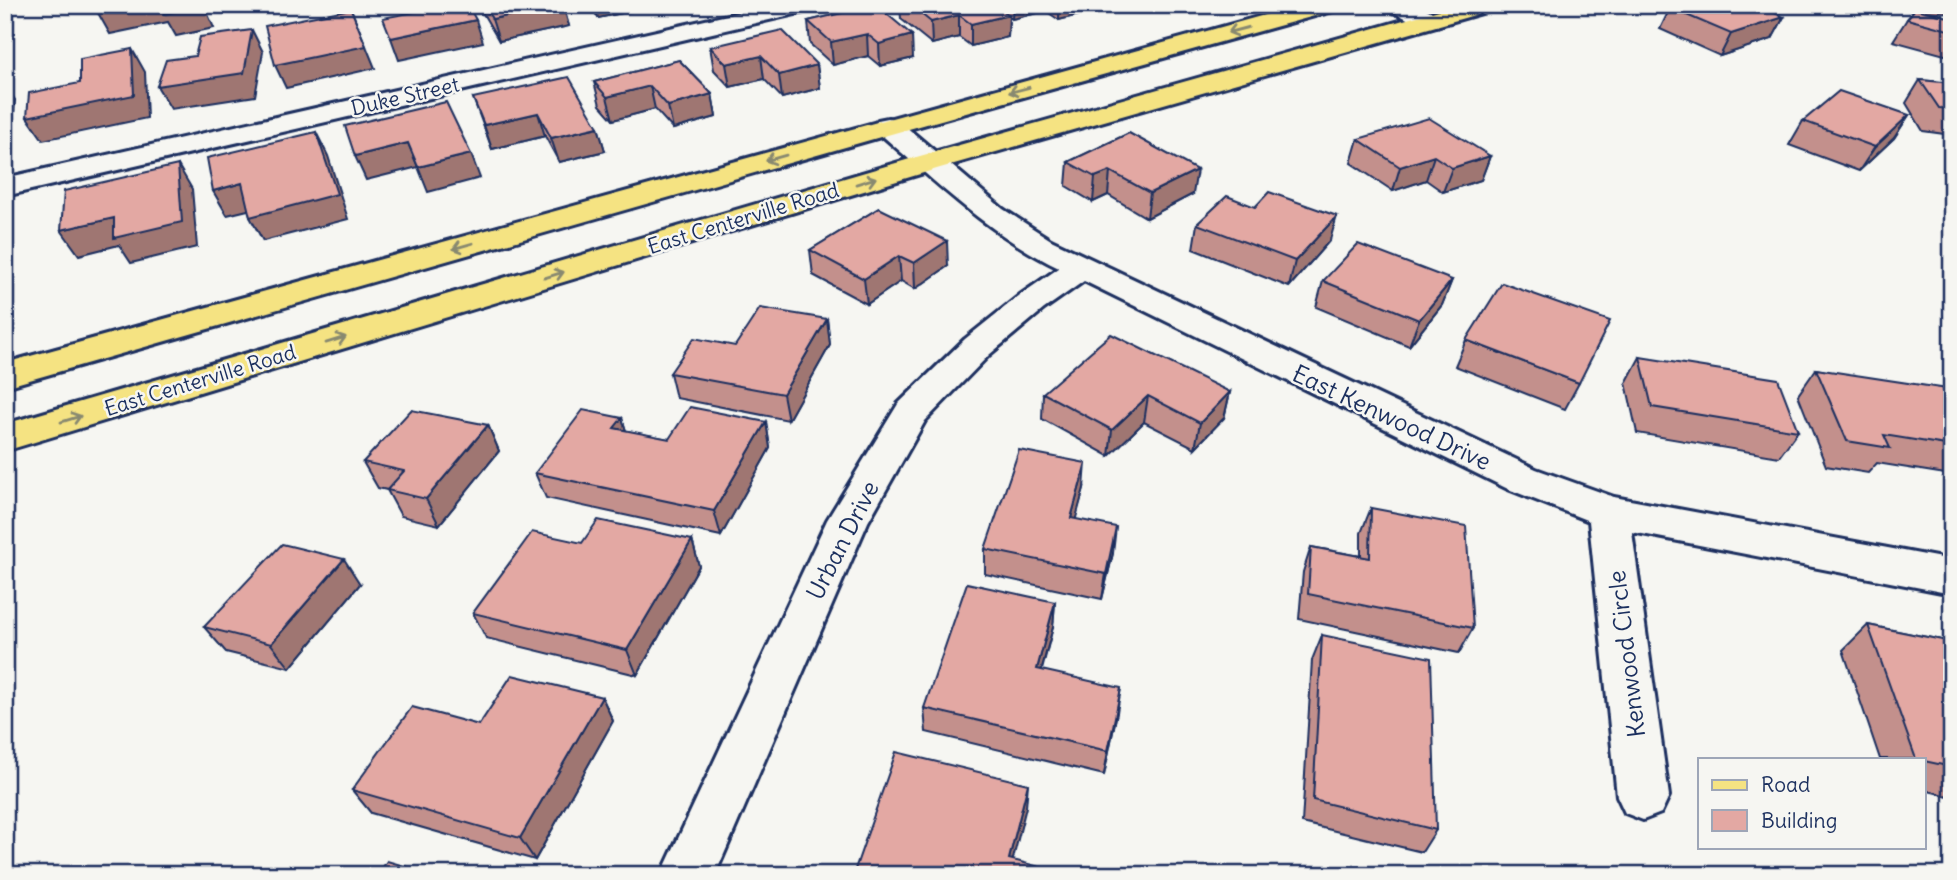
<svg xmlns="http://www.w3.org/2000/svg" width="1957" height="880" font-family="Delius,sans-serif">
	<rect width="100%" height="100%" fill="#f6f6f2"/>
	<filter id="ink" filterUnits="userSpaceOnUse"><feTurbulence type="fractalNoise" baseFrequency=".0143" numOctaves="2"/><feDisplacementMap in="SourceGraphic" scale="14" xChannelSelector="R" yChannelSelector="G"/><feConvolveMatrix kernelMatrix="1 2 1 2 8 2 1 2 1" color-interpolation-filters="sRGB"/></filter>
	<g filter="url(#ink)">
		<g fill="none" stroke-linecap="round" stroke-linejoin="round">
			<!-- minor casing -->
			<g stroke="#1b2f5e" stroke-width="6">
				<g id="minor">
					<path d="M772,5H815L812,10L804,12L5,196V178Z"/>
					<path d="M1387,5C1406,5 1429,3 1441,21L1437,26H1421L1390,10Z"/>
					<path d="M888,118L898,120L1003,209L1051,240L1536,469L1614,497L1952,560V594L1632,532L1669,796L1661,813L1643,820L1625,813L1617,796L1589,521L1508,489L1084,281L1044,309L989,355L925,421L868,522L715,875H661L827,520L898,404L965,339L1020,295L1059,268C990,235 936,182 878,132L874,126L878,120Z"/>
				</g>
			</g>
			<!-- major casing -->
			<g stroke="#1b2f5e" stroke-width="6">
				<g id="major">
					<path d="M1301,5H1339L1336,10L898,132L5,387V363Z"/>
					<path d="M1457,5H1495L1492,10L940,168L5,451V424L920,156Z"/>
				</g>
			</g>
			<!-- minor -->
			<use href="#minor" fill="#f6f6f2" fill-rule="evenodd"/>
			<!-- major -->
			<use href="#major" fill="#f5e382" fill-rule="evenodd"/>
		</g>
		<!-- wall -->
		<g fill="#c3908c" stroke="#1b2f5e" stroke-width="2">
			<path d="M478,5H563L569,26L499,41Z"/>
			<path d="M590,5H661L598,18Z"/>
			<path d="M876,5L913,58L880,66L868,56L833,65L810,44L808,21Z"/>
			<path d="M900,5H1091V12L1059,20L1046,11L1012,19L1009,17L1008,37L971,46L959,37L932,44L901,19Z"/>
			<path d="M1765,5H1801L1781,12Z"/>
			<path d="M1894,5H1952V13L1925,11L1952,18V57L1893,41L1907,19L1914,11L1906,10Z"/>
			<path d="M1670,8L1784,17L1772,39L1720,56L1660,29Z"/>
			<path d="M710,47L817,65L820,88L782,98L764,79L730,87L714,70Z"/>
			<path d="M679,60L712,94L716,117L673,129L655,109L613,120L600,105L594,82Z"/>
			<path d="M1920,80L1952,83V135L1923,131L1906,103Z"/>
			<path d="M473,98L598,127L605,151L559,162L545,136L492,149Z"/>
			<path d="M1909,115L1894,138L1859,171L1789,145L1803,121Z"/>
			<path d="M1129,133L1193,194L1147,218L1108,195L1093,202L1066,186L1068,162Z"/>
			<path d="M1358,139L1490,156L1481,180L1443,192L1426,180L1393,191L1351,163Z"/>
			<path d="M1255,207L1330,240L1289,287L1193,249L1197,224Z"/>
			<path d="M879,208L948,266L915,289L901,281L867,304L813,275L810,250Z"/>
			<path d="M1452,280L1442,305L1409,346L1316,307L1323,281Z"/>
			<path d="M1952,307V329L1945,316Z"/>
			<path d="M827,319L830,345L788,420L676,398L670,373L735,346Z"/>
			<path d="M1466,340L1579,383L1565,409L1455,366Z"/>
			<path d="M1640,357L1798,431L1779,457L1637,433L1626,383Z"/>
			<path d="M1816,369L1952,397V475L1877,463L1868,473L1826,466L1798,395Z"/>
			<path d="M1230,392L1224,418L1195,448L1144,422L1109,456L1042,419L1043,393Z"/>
			<path d="M622,418L626,431L669,439L766,422L770,448L721,536L546,498L535,473Z"/>
			<path d="M488,425L499,451L439,525L401,516L387,490L378,488L363,462Z"/>
			<path d="M1084,488L1075,519L1113,553L1102,599L985,574V549Z"/>
			<path d="M1371,508L1473,628L1459,653L1299,619L1303,572L1311,547L1361,556V533Z"/>
			<path d="M692,540L699,566L637,675L486,638L473,613L582,543Z"/>
			<path d="M360,584L290,668L226,652L204,627Z"/>
			<path d="M1055,602L1053,627L1042,670L1117,712L1104,775L926,732L924,708Z"/>
			<path d="M1868,625L1952,642V797L1924,790V759H1880L1843,650Z"/>
			<path d="M1322,635L1436,830L1422,852L1302,823L1312,660Z"/>
			<path d="M602,697L613,721L535,860L371,813L352,790L479,725Z"/>
		</g>
		<!-- shaded-wall -->
		<g fill="#9f7672" stroke="#1b2f5e" stroke-width="2">
			<path d="M132,5H204L214,28L176,36L168,22L110,34L98,13Z"/>
			<path d="M240,5H253L241,8Z"/>
			<path d="M560,5H563L569,26L499,41L492,19Z"/>
			<path d="M595,5H661L598,18Z"/>
			<path d="M1013,5H1046V11L1012,19Z"/>
			<path d="M1059,5H1091V12L1059,20Z"/>
			<path d="M1784,5H1801L1781,12Z"/>
			<path d="M351,9L375,68L286,88L275,65Z"/>
			<path d="M959,15V37L932,44L931,22Z"/>
			<path d="M1009,15L1008,37L971,46V24Z"/>
			<path d="M1784,17L1772,39L1720,56L1731,34Z"/>
			<path d="M476,20L483,42L399,60L391,38Z"/>
			<path d="M252,30L263,52L255,96L171,109L157,86Z"/>
			<path d="M867,34L868,56L833,65L831,42Z"/>
			<path d="M912,35L913,58L880,66L879,44Z"/>
			<path d="M132,49L145,72L147,118L43,140L27,117Z"/>
			<path d="M761,56L764,79L730,87L726,64Z"/>
			<path d="M817,65L820,88L782,98L779,75Z"/>
			<path d="M5,85L15,100L11,147L5,148Z"/>
			<path d="M650,86L655,109L613,120L607,97Z"/>
			<path d="M712,94L716,117L673,129L668,106Z"/>
			<path d="M538,113L545,136L492,149L484,125Z"/>
			<path d="M1909,115L1894,138L1859,171L1875,147Z"/>
			<path d="M598,127L605,151L559,162L551,138Z"/>
			<path d="M316,132L328,156L348,219L263,241L250,217Z"/>
			<path d="M408,143L418,167L366,180L355,156Z"/>
			<path d="M471,154L480,178L428,192L418,167Z"/>
			<path d="M1434,156L1426,180L1393,191L1400,167Z"/>
			<path d="M1490,156L1481,180L1443,192L1452,168Z"/>
			<path d="M178,165L192,189L197,247L131,263L119,245L79,255L61,230L114,218Z"/>
			<path d="M1197,170L1193,194L1147,218L1150,193Z"/>
			<path d="M1110,171L1108,195L1093,202L1095,177Z"/>
			<path d="M242,183L256,208L227,215L213,191Z"/>
			<path d="M1337,216L1330,240L1289,287L1295,261Z"/>
			<path d="M947,241L948,266L915,289L914,263Z"/>
			<path d="M899,256L901,281L867,304L864,279Z"/>
			<path d="M1452,280L1442,305L1409,346L1419,320Z"/>
			<path d="M827,319L830,345L788,420L783,394Z"/>
			<path d="M1230,392L1224,418L1195,448L1200,423Z"/>
			<path d="M1148,396L1144,422L1109,456L1112,430Z"/>
			<path d="M622,418L630,444L614,428Z"/>
			<path d="M766,422L770,448L721,536L714,511Z"/>
			<path d="M488,425L499,451L439,525L426,499Z"/>
			<path d="M1086,463L1084,488L1069,544L1071,518Z"/>
			<path d="M1116,527L1113,553L1102,599L1106,574Z"/>
			<path d="M692,540L699,566L637,675L627,650Z"/>
			<path d="M344,559L360,584L290,668L271,644Z"/>
			<path d="M1055,602L1053,627L1035,693L1037,669Z"/>
			<path d="M1121,688L1117,712L1104,775L1108,751Z"/>
			<path d="M602,697L613,721L535,860L520,838Z"/>
			<path d="M1028,784L1026,807L1009,875V859Z"/>
		</g>
		<!-- building -->
		<g fill="#e3a8a3" stroke="#1b2f5e" stroke-width="2">
			<path d="M96,5H132L98,13Z"/>
			<path d="M161,5H202L203,6L164,14Z"/>
			<path d="M423,5H468L476,20L391,38L383,18L425,10Z"/>
			<path d="M484,5H560L492,19Z"/>
			<path d="M876,5L912,35L879,44L867,34L831,42L808,21Z"/>
			<path d="M910,5H996L1009,15L971,24L959,15L931,22Z"/>
			<path d="M1678,5H1755L1784,17L1731,34L1670,8Z"/>
			<path d="M351,9L366,46L275,65L265,26Z"/>
			<path d="M1915,9L1952,18V31L1907,19Z"/>
			<path d="M252,30L244,73L157,86L166,60L195,56L200,37Z"/>
			<path d="M782,30L817,65L779,75L761,56L726,64L710,47Z"/>
			<path d="M132,49L134,95L27,117L29,93L80,83V59Z"/>
			<path d="M679,60L712,94L668,106L650,86L607,97L594,82Z"/>
			<path d="M569,77L598,127L551,138L538,113L484,125L473,98Z"/>
			<path d="M1920,80L1952,83V109L1939,108Z"/>
			<path d="M1839,91L1909,115L1875,147L1803,121Z"/>
			<path d="M446,102L471,154L418,167L408,143L355,156L345,126Z"/>
			<path d="M1429,118L1490,156L1452,168L1434,156L1400,167L1358,139Z"/>
			<path d="M316,132L337,194L250,217L242,183L213,191L207,158Z"/>
			<path d="M1129,133L1197,170L1150,193L1110,171L1095,177L1068,162Z"/>
			<path d="M178,165L182,222L114,238V218L61,230L64,191Z"/>
			<path d="M1269,192L1337,216L1295,261L1197,224L1227,196L1255,207Z"/>
			<path d="M879,208L947,241L914,263L899,256L864,279L810,250Z"/>
			<path d="M1358,244L1452,280L1419,320L1323,281Z"/>
			<path d="M1502,283L1610,321L1579,383L1466,340Z"/>
			<path d="M760,308L827,319L783,394L670,373L694,338L735,346Z"/>
			<path d="M1111,334L1230,392L1200,423L1148,396L1112,430L1043,393Z"/>
			<path d="M1640,357L1778,379L1798,431L1652,407Z"/>
			<path d="M1816,369L1947,389L1952,397V446L1884,435L1890,448L1847,441Z"/>
			<path d="M690,407L766,422L714,511L535,473L583,410L622,418L614,428L669,439Z"/>
			<path d="M411,410L488,425L426,499L387,490L404,471L363,462Z"/>
			<path d="M1019,450L1086,463L1071,518L1116,527L1106,574L985,549Z"/>
			<path d="M1371,508L1466,526L1473,628L1308,594L1311,547L1370,558Z"/>
			<path d="M598,520L692,540L627,650L473,613L532,532L582,543Z"/>
			<path d="M282,544L344,559L271,644L204,627Z"/>
			<path d="M967,583L1055,602L1037,669L1121,688L1108,751L924,708Z"/>
			<path d="M1868,625L1952,642V767L1924,761V759H1916Z"/>
			<path d="M1322,635L1431,658L1436,830L1313,800Z"/>
			<path d="M512,675L602,697L520,838L352,790L412,707L479,725Z"/>
			<path d="M896,752L1028,784L1009,859L1059,872L1058,875H853Z"/>
			<path d="M387,861L435,875H378Z"/>
		</g>
		<!-- one-way arrows -->
		<defs><path id="oneway-shaft" d="M-6 0H5M1.5-3L5.5 0L1.5 3" fill="none" stroke-width="1.6" stroke-linecap="round" stroke-linejoin="round" transform="scale(1.75)"/></defs>
		<g stroke="#888970">
			<use href="#oneway-shaft" transform="translate(1238 30) rotate(165)"/>
			<use href="#oneway-shaft" transform="translate(1019 90) rotate(165)"/>
			<use href="#oneway-shaft" transform="translate(776 158) rotate(164)"/>
			<use href="#oneway-shaft" transform="translate(866 181) rotate(-17)"/>
			<use href="#oneway-shaft" transform="translate(463 246) rotate(164)"/>
			<use href="#oneway-shaft" transform="translate(554 275) rotate(-17)"/>
			<use href="#oneway-shaft" transform="translate(336 340) rotate(-17)"/>
			<use href="#oneway-shaft" transform="translate(71 419) rotate(-17)"/>
		</g>
	</g>
	<g text-anchor="middle" dominant-baseline="central" stroke-width="5" stroke-linejoin="round" paint-order="stroke">
		<!-- far-street labels -->
		<g font-size="21" fill="#1b2f5e" stroke="#f6f6f2">
			<text transform="translate(405 96) rotate(-13)">Duke Street</text>
			<text transform="translate(743 218) rotate(-17)">East Centerville Road</text>
			<text transform="translate(200 380) rotate(-17)">East Centerville Road</text>
		</g>
		<!-- street labels -->
		<g font-size="24" fill="#1b2f5e" stroke="#f6f6f2">
			<text transform="translate(1392 417) rotate(25)">East Kenwood Drive</text>
			<text transform="translate(842 540) rotate(-63)">Urban Drive</text>
			<text transform="translate(1626 654) rotate(-97)">Kenwood Circle</text>
		</g>
	</g>
	<!-- margin -->
	<rect width="1957" height="880" fill="none" stroke="#f6f6f2" stroke-width="28"/>
	<rect x="14" y="14" width="1929" height="852" fill="none" stroke="#1b2f5e" stroke-width="2.5" filter="url(#ink)"/>
	<!-- legend -->
	<rect x="1698" y="758" width="228" height="91" fill="#f6f6f2" stroke="#9ea6b7" stroke-width="2"/>
	<rect x="1712" y="780" width="35" height="10" fill="#f5e382" stroke="#9ea6b7" stroke-width="2"/>
	<text x="1761" y="792" font-size="21" fill="#1b2f5e">Road</text>
	<rect x="1712" y="810" width="35" height="21" fill="#e3a8a3" stroke="#9ea6b7" stroke-width="2"/>
	<text x="1761" y="828" font-size="21" fill="#1b2f5e">Building</text>
</svg>
